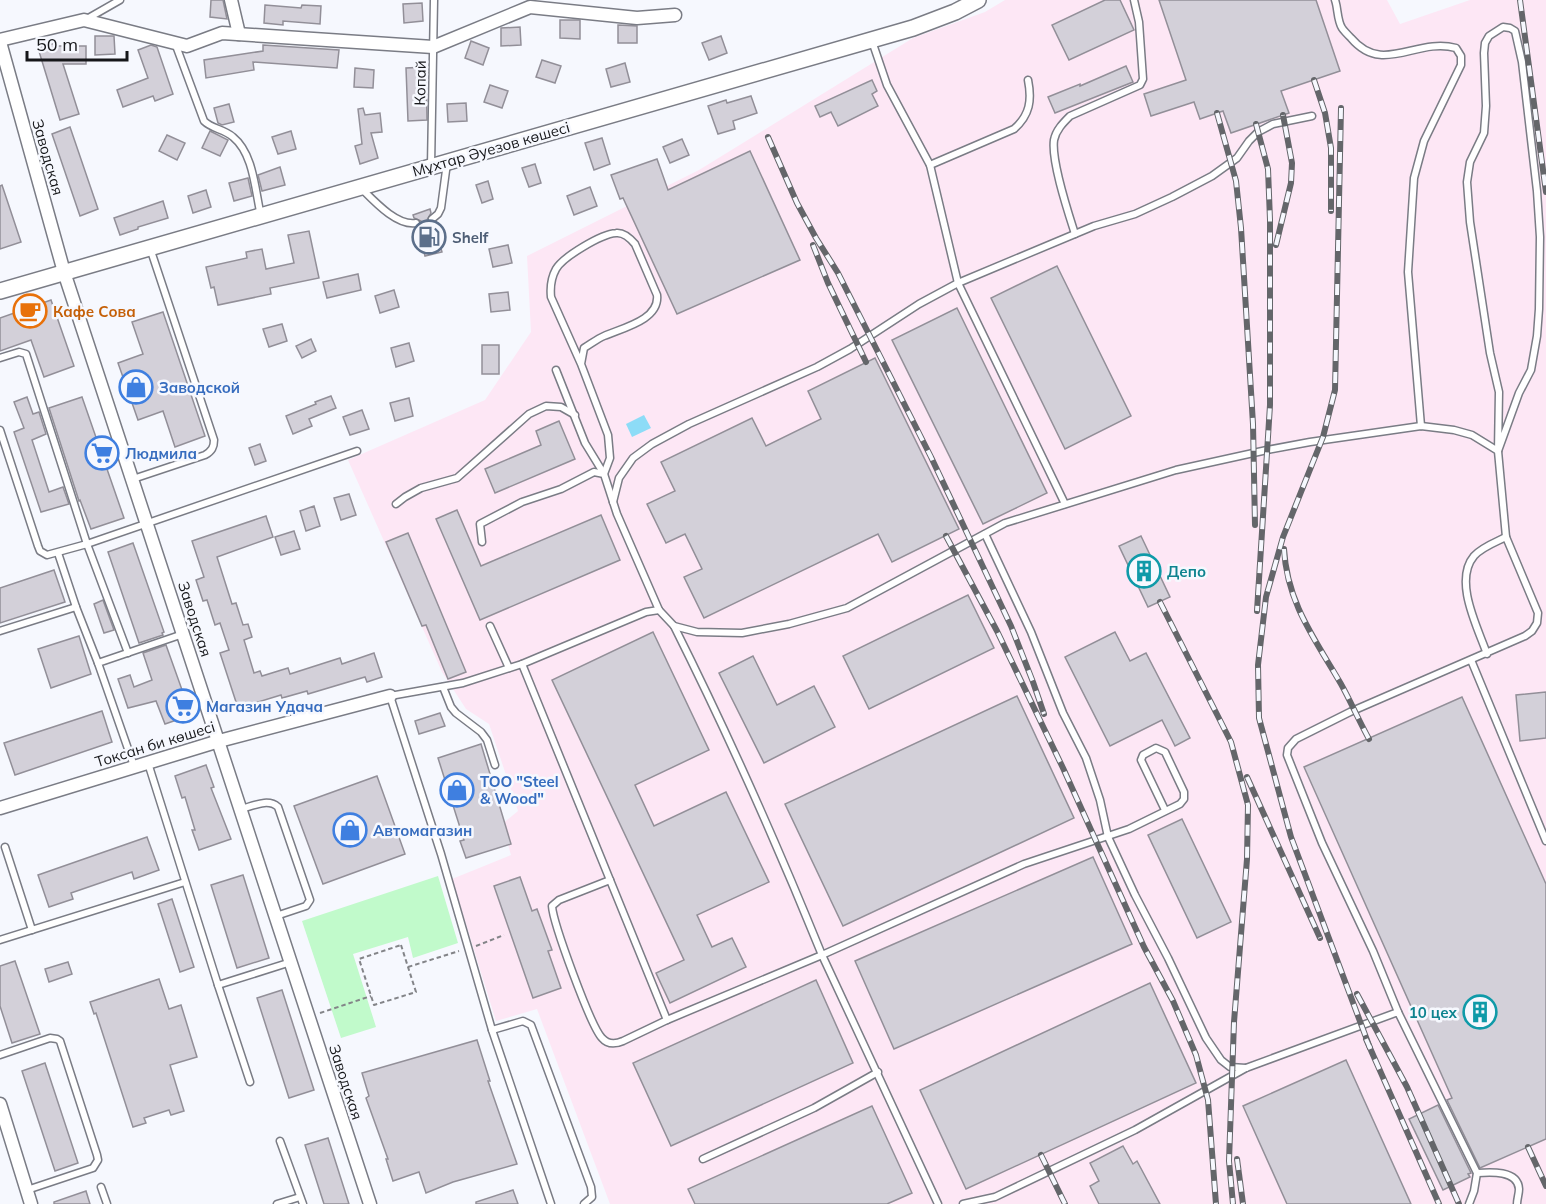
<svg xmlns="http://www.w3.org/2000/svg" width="1546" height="1204" font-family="Mulish,sans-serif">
	<rect width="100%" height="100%" fill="#f6f8fe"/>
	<!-- industrial -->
	<path fill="#fde7f5" d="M1005,0H1387L1400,24L1470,0H1546V1204H610L537,1009L496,1021L452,879L511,855L502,824L518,811L489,724L466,709L442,672L348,460L485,400L531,332L527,256L699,170L913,38L985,12Z"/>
	<!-- green -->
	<path fill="#c1facb" d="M438,876L458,943L413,958L408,937L353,954L376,1027L341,1038L302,921Z"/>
	<!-- water -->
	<path fill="#8ddcf7" d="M644,415L651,428L632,437L626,424Z"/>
	<!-- building -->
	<g fill="#d3d0d9" stroke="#928f98" stroke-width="1.5">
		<path d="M211,0H223L227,19L210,17Z"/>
		<path d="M1105,0H1120L1134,30L1069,60L1052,25Z"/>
		<path d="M1159,0H1316L1340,71L1281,91L1289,113L1231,133L1223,111L1200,119L1194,102L1151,116L1144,94L1186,80Z"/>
		<path d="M422,3L423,21L404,23L403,4Z"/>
		<path d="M265,5L301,8L302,5L321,6L320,24L283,21V25L264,23Z"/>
		<path d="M560,20H580V39L560,38Z"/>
		<path d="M618,25L637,26V43H618Z"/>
		<path d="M520,27L521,45L501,46V28Z"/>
		<path d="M95,36H114L115,54L95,55Z"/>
		<path d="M721,36L727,53L709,60L702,43Z"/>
		<path d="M471,41L489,48L483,65L465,58Z"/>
		<path d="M56,43L57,46H86V64H63L79,114L60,120L38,48Z"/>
		<path d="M151,45L157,47L173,94L155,101L153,96L123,107L117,90L148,78L138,50Z"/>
		<path d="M263,45L339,50L337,68L253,62L254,70L206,78L204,60L263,51Z"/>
		<path d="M542,60L561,66L555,83L536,77Z"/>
		<path d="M625,63L630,82L611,87L606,69Z"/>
		<path d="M1126,66L1133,82L1055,113L1048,97L1080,84V86Z"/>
		<path d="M426,67L427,120L408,121L406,68Z"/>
		<path d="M355,68L374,70L373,88L354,87Z"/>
		<path d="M872,80L877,91L872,94L878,106L838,126L831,112L820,117L815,106Z"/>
		<path d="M490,85L508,91L502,108L484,102Z"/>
		<path d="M751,96L757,113L733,121L735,129L718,134L708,106L726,100L727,103Z"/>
		<path d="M466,103L467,121L448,122L447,104Z"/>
		<path d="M229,104L234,122L222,125L218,123L214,108Z"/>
		<path d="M363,108L365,115L380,113L382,132L371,133L378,158L360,164L355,146L362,144L358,109Z"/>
		<path d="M70,127L98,209L80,216L52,134Z"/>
		<path d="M210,131L228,140L220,156L202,148Z"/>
		<path d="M291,131L296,149L278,154L272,137Z"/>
		<path d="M167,135L185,143L177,160L159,151Z"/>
		<path d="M602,138L610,164L594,170L585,143Z"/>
		<path d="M682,139L689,155L670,163L663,147Z"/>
		<path d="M750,151L800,260L677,314L623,198L620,199L611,175L657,159L668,190Z"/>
		<path d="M535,164L541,183L529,187L522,168Z"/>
		<path d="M280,167L285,185L262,191L258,175Z"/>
		<path d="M248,178L252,196L234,201L229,183Z"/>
		<path d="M488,181L493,199L482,203L476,185Z"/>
		<path d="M2,185L21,242L0,249V186Z"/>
		<path d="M590,187L597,206L574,215L567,196Z"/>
		<path d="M206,190L211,207L193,213L188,196Z"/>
		<path d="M163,201L168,218L138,227V229L120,235L114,218Z"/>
		<path d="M430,209L431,213L427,220L430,224H434L442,252L425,256L417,228L421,225V221L414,218L413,215Z"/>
		<path d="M309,231L319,278L270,288L271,294L218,305L214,287L211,288L206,267L247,258L246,252L262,249L266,269L294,263L288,235Z"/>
		<path d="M508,245L512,263L493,267L489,249Z"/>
		<path d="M1057,266L1131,416L1065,449L991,298Z"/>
		<path d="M358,274L361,290L327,298L323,282Z"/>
		<path d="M394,290L399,307L380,313L375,296Z"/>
		<path d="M508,292L510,310L491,312L489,294Z"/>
		<path d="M51,300L74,366L44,377L31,340L0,351V318Z"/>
		<path d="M957,308L1047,493L983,524L892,340Z"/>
		<path d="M163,312L205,436L175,447L163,411L138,420L118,363L143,354L132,322Z"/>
		<path d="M282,324L287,341L269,347L263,329Z"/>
		<path d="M311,339L316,351L302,358L296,346Z"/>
		<path d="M409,343L414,361L396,367L391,348Z"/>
		<rect x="482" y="345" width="17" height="29"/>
		<path d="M875,358L959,529L892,562L878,534L704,618L684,577L702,569L685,534L666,543L647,504L675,491L661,462L752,418L766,446L821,419L808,391Z"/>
		<path d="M331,396L336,408L309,419L312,426L293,434L286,416L316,404L315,402Z"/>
		<path d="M27,397L33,414L39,412L46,434L32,440L49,492L63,487L69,504L41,512L14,432L24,428L14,402Z"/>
		<path d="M82,397L124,518L91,529L80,500L79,501L49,408Z"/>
		<path d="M409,398L413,416L395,421L390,403Z"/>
		<path d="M362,410L369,429L350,435L343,417Z"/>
		<path d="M559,421L575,459L495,493L485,469L541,445L536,431Z"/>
		<path d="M260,444L266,461L255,465L249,448Z"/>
		<path d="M349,494L356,515L341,520L334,498Z"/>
		<path d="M314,506L320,526L306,531L300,511Z"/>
		<path d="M457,510L481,566L601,515L620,560L480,620L436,519Z"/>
		<path d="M266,516L273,537L217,557L232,604L236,603L243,625L248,624L252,637L244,640L254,673L260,671L262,676L288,668L290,674L340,658L342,664L374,653L382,677L367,682L365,677L308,694L307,691L282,698L281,695L238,708L220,653L229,650L220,623L215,625L207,600L203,601L196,580L204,577L192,541Z"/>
		<path d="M294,531L300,549L281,555L275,537Z"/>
		<path d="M408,533L466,672L448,679L426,625L422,626L386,542Z"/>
		<path d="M1141,536L1170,597L1148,607L1119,546Z"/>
		<path d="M133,543L164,632L162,633L163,635L139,643L108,552Z"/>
		<path d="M54,570L65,602L0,623V588Z"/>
		<path d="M968,595L994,648L869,709L843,656Z"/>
		<path d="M103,600L114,630L104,633L94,604Z"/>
		<path d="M653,632L709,750L635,785L654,826L726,792L769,882L697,915L712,947L732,938L746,967L670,1003L656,973L684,960L552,680Z"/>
		<path d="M1115,632L1130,661L1146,653L1190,738L1175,746L1162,720L1110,746L1065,657Z"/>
		<path d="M79,636L91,674L51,688L38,649Z"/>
		<path d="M166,645L191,715L165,724L156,701L128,708L118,679L130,675L134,687L152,680L143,653Z"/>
		<path d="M753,656L777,705L814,686L835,727L764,763L719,673Z"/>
		<path d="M1546,692V738L1520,741L1516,695Z"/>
		<path d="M1017,696L1074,818L843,926L785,804Z"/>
		<path d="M1462,697L1546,884V1139L1480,1168L1447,1100L1452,1098L1304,767Z"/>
		<path d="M102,711L112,742L15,775L4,743Z"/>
		<path d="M440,713L445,726L419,734L415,721Z"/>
		<path d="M481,744L511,844L466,858L460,841L464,840L438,758Z"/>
		<path d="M206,765L214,787L211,788L231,839L199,850L192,830H195L185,797L182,798L175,776Z"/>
		<path d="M377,776L405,854L323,884L294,806Z"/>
		<path d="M1182,819L1231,922L1197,938L1148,835Z"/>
		<path d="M147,837L159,870L134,879L132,872L71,893L73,899L49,907L38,875Z"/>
		<path d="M1093,857L1132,944L894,1049L855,961Z"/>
		<path d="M243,875L269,958L237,968L211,885Z"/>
		<path d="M520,877L532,911L537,909L552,950L548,951L561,988L533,998L494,886Z"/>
		<path d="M172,899L194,967L180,972L158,904Z"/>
		<path d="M15,961L40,1034L12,1043L0,1006V966Z"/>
		<path d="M68,962L72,974L49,982L45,969Z"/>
		<path d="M159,979L169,1009L181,1005L197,1057L170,1065L184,1111L171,1115L169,1110L144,1118L146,1123L133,1127L96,1013L94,1014L90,1002Z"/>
		<path d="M816,980L853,1063L671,1146L633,1063Z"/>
		<path d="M1150,983L1196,1083L966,1189L920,1090Z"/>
		<path d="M282,990L314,1090L289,1098L257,998Z"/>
		<path d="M477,1040L490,1081H488L517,1164L453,1182L426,1193L419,1172L393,1181L386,1159H388L366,1098L369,1096L362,1073Z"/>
		<path d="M1346,1060L1411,1204H1287L1243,1106Z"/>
		<path d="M45,1063L78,1163L55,1171L22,1071Z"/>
		<path d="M1438,1105L1471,1173L1468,1174L1470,1177L1443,1190L1409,1119Z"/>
		<path d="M872,1106L912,1193L887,1204H695L688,1189Z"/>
		<path d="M328,1138L349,1204H324L305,1145Z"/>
		<path d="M1123,1146L1133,1164L1137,1161L1160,1204H1099L1090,1186L1099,1181L1090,1163Z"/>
		<path d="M513,1190L518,1204H476V1202Z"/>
		<path d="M86,1191L90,1204H54V1202Z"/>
	</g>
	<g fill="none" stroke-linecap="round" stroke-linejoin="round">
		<!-- service casing -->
		<g stroke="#7a7c85" stroke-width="9">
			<g id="service">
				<path d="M1335,0C1338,8 1337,20 1342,28C1344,31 1348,35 1351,38C1383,76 1416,37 1456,48L1461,56V65L1424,141L1414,178L1408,272L1421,426"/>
				<path d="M85,20L120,0"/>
				<path d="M1503,27L1510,28L1515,31L1522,62L1537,191L1540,237L1539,309L1537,336L1531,370L1519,393L1498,451L1499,392L1490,353L1470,222L1467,182L1470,162L1484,133L1486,106L1484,53L1485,43L1489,36Z"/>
				<path d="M872,41L887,85L930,165L958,283L1065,504"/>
				<path d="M175,43L204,121C212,129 224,129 233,137C254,154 255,191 261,216"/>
				<path d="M930,165L1014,129C1030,115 1032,100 1028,80"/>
				<path d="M431,166L434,0"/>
				<path d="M362,189C375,202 397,226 416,223"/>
				<path d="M432,219L438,214L441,208L447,163"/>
				<path d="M1075,234C1068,212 1051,161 1054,140C1056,130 1063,123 1070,116L1140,85L1143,79L1139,22L1134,0"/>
				<path d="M0,358L19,352L26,354L87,544L128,653"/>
				<path d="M581,364L551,297C550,287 551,278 556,269C563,257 601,234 616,233C624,232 630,238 635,244L657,295C660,320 622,328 604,336C597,339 591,344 584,348L581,364L608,435L610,458L604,474"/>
				<path d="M556,370L585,443L604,474"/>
				<path d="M0,430L38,546L40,551L47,555L87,544L357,451"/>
				<path d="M133,479L205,455C212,451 214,447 214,440L150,248"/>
				<path d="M613,502L619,478L633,458L652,444L689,424L817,367L850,349L919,304L958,283L1094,226L1135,214L1172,197L1212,176L1237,158L1249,141L1258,132L1273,124L1312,116"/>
				<path d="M396,504L405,497L421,488L457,478L529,414L546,406L561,407L575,415"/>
				<path d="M985,534L1031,632L1063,713L1086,758L1100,800L1108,837L1135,895L1168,958L1206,1038L1221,1060L1230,1067L1246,1068"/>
				<path d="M482,542L480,524L522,502L561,489L594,472L604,474L617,514L659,610"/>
				<path d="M58,553L76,607L98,663"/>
				<path d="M490,626L509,668"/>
				<path d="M674,626C728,734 777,844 822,955L1024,864L1129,829L1180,804L1184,799V792L1165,752L1156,748L1143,755L1141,760L1165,810"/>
				<path d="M0,631L76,607"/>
				<path d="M1471,660L1546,841"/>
				<path d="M522,664L646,612L659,610L674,626L697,632L742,633L789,624L847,608L1005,523L1176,470L1267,450L1310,442L1421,426L1454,430L1472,435L1498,451L1506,537"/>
				<path d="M443,687L451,707L456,713L481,732L487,740L495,765"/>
				<path d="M148,763L218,985L291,962"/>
				<path d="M134,766L98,663L183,634"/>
				<path d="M241,809C253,806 268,798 278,807L310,900L306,906L276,916"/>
				<path d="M5,847L32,930"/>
				<path d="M610,880L559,900L552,906C553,923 591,1027 602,1038C608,1045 616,1044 623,1041L667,1020L822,955L938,1204"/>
				<path d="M0,940L185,882"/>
				<path d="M218,985L250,1082"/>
				<path d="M1398,1012L1373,951L1322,843L1287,755L1288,748L1296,739L1350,712L1525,636L1532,631L1537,623L1538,613L1506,537C1496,542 1482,547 1474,556C1453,581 1478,628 1487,654"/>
				<path d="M492,1030L523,1021L531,1025L591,1187L592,1197L584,1204"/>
				<path d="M0,1055L50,1038L57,1039L60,1041L97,1155L98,1160L93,1168L27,1190"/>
				<path d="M280,1141L303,1204"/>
				<path d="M703,1159L814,1108L878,1072"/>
				<path d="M1477,1173C1490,1172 1518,1170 1519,1189C1519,1194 1517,1199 1517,1204"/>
				<path d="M101,1187L107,1204"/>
				<path d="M277,1204L300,1197"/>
				<path d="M551,1204L492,1030L441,854L390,696L463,683L522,664L667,1020"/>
				<path d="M963,1204L995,1197L1135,1130L1246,1068L1398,1012L1477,1173L1474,1191L1469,1204"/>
			</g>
		</g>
		<!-- minor casing -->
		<g stroke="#7a7c85" stroke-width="15">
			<g id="minor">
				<path d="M231,0L239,34"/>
				<path d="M0,40L84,20L187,46L222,33L433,47L530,7L637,18L675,15"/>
				<path d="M0,42L64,272L370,1204"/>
				<path d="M0,808L219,741L390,696"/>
				<path d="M0,1104L31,1204"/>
			</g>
		</g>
		<!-- tertiary casing -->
		<g stroke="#7a7c85" stroke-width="18">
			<path id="tertiary" d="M0,291L913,28L955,12L978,0"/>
		</g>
		<!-- path -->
		<g stroke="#838488" stroke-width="2" stroke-dasharray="4.5 3" stroke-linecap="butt">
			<path d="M401,945L416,992L374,1005L359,959Z"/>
			<path d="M476,946L504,935"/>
			<path d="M408,967L459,951"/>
			<path d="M320,1013L371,996"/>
		</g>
		<!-- service -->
		<use href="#service" stroke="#fff" stroke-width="6"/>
		<!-- minor -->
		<use href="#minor" stroke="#fff" stroke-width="12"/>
		<!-- tertiary -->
		<use href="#tertiary" stroke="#fff" stroke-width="15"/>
		<!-- rail casing -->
		<g stroke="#64666a" stroke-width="6">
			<g id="rail">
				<path d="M1520,0L1546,192"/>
				<path d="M1314,80L1325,113L1331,148V211"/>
				<path d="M1341,108L1335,390L1323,437L1283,537L1266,597L1258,665L1259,718L1291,837L1370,1048"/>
				<path d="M1217,113L1236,181L1241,228L1253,424L1255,525"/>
				<path d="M1256,124L1268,169L1270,220V405L1257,611"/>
				<path d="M768,137L797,203L816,238L838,273L931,457L1011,626L1033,682L1044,714"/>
				<path d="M813,245L828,283L866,362"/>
				<path d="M1276,245L1291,183L1292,163L1283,115"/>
				<path d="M946,536L997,631L1063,768L1144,947L1173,1001L1196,1055L1208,1100L1216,1204"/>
				<path d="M1284,549C1287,603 1315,639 1341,684C1351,702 1359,721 1369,739"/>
				<path d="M1160,602L1231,742L1248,805L1247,859L1234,1022L1229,1161L1233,1204"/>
				<path d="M1247,777L1320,938"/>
				<path d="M1357,994L1407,1087L1459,1204"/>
				<path d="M1366,1039L1439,1204"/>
				<path d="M1528,1147L1546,1186"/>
				<path d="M1041,1155L1065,1204"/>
				<path d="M1237,1159L1243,1204"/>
			</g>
		</g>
		<!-- rail -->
		<use href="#rail" stroke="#f6f8fe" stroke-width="4" stroke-dasharray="11" stroke-linecap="butt"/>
	</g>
	<!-- icons -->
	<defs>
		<g id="fuel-ring" transform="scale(1.725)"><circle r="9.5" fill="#f6f8fe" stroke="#5c6f8a" stroke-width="1.5"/><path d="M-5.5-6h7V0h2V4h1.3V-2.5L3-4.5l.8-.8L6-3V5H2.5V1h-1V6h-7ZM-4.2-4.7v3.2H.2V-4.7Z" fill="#5c6f8a"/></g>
		<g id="cafe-ring" transform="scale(1.725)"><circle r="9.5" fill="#f6f8fe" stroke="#e8710a" stroke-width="1.5"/><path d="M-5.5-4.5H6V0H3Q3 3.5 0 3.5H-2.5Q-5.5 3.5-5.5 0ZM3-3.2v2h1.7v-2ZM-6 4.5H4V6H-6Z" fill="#e8710a"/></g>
		<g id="shop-ring" transform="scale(1.725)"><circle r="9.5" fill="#f6f8fe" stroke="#3f7fe0" stroke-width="1.5"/><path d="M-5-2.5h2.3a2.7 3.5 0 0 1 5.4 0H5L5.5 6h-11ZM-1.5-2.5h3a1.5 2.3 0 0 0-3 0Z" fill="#3f7fe0"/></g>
		<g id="supermarket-ring" transform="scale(1.725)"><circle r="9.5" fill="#f6f8fe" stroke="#3f7fe0" stroke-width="1.5"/><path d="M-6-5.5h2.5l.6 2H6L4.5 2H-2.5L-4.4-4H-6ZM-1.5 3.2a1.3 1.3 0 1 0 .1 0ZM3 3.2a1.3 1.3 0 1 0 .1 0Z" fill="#3f7fe0"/></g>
		<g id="building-ring" transform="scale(1.725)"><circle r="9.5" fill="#f6f8fe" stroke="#0f9aa8" stroke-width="1.5"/><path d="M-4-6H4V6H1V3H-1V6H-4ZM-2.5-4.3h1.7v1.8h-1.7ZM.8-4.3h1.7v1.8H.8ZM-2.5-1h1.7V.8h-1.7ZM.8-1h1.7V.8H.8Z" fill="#0f9aa8"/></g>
	</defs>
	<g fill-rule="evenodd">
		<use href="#fuel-ring" x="429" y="237"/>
		<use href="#cafe-ring" x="30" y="311"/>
		<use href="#shop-ring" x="136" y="387"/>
		<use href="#supermarket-ring" x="102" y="453"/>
		<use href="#building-ring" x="1144" y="571"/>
		<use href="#supermarket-ring" x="183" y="706"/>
		<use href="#shop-ring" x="457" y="790"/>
		<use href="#shop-ring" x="350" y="830"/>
		<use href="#building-ring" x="1480" y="1012"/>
	</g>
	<g text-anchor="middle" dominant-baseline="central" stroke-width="5" stroke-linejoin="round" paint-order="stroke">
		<!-- street labels -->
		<g font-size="15" fill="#16171a" stroke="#f6f8fe">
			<text transform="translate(420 83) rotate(-89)">Копай</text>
			<text transform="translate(491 149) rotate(-16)">Мұхтар Әуезов көшесі</text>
			<text transform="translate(48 157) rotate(74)">Заводская</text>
			<text transform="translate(195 619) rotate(72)">Заводская</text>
			<text transform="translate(155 744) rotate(-17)">Токсан би көшесі</text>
			<text transform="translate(346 1082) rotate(72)">Заводская</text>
		</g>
		<!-- service labels -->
		<g font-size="15" font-weight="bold" fill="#4e5e75" stroke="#f6f8fe" text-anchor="start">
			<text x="452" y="237">Shelf</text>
		</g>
		<!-- food labels -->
		<g font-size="15" font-weight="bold" fill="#c56008" stroke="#f6f8fe" text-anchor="start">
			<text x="53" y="311">Кафе Сова</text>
		</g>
		<!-- shop labels -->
		<g font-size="15" font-weight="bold" fill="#366cbe" stroke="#f6f8fe" text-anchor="start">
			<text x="159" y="387">Заводской</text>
			<text x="125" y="453">Людмила</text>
			<text x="206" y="706">Магазин Удача</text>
			<text x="480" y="781">TOO "Steel<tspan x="480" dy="17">&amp; Wood"</tspan></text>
			<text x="373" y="830">Автомагазин</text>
		</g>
		<!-- culture labels -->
		<g font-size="15" font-weight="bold" fill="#0d838f" stroke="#f6f8fe" text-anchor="start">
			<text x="1167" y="571">Депо</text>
			<text x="1457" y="1012" text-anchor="end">10 цех</text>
		</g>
	</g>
	<!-- scale -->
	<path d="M27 51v9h100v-9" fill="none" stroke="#16171a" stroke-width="3"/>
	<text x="36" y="51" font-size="18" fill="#16171a" stroke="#f6f8fe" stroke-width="4.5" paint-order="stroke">50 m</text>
</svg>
